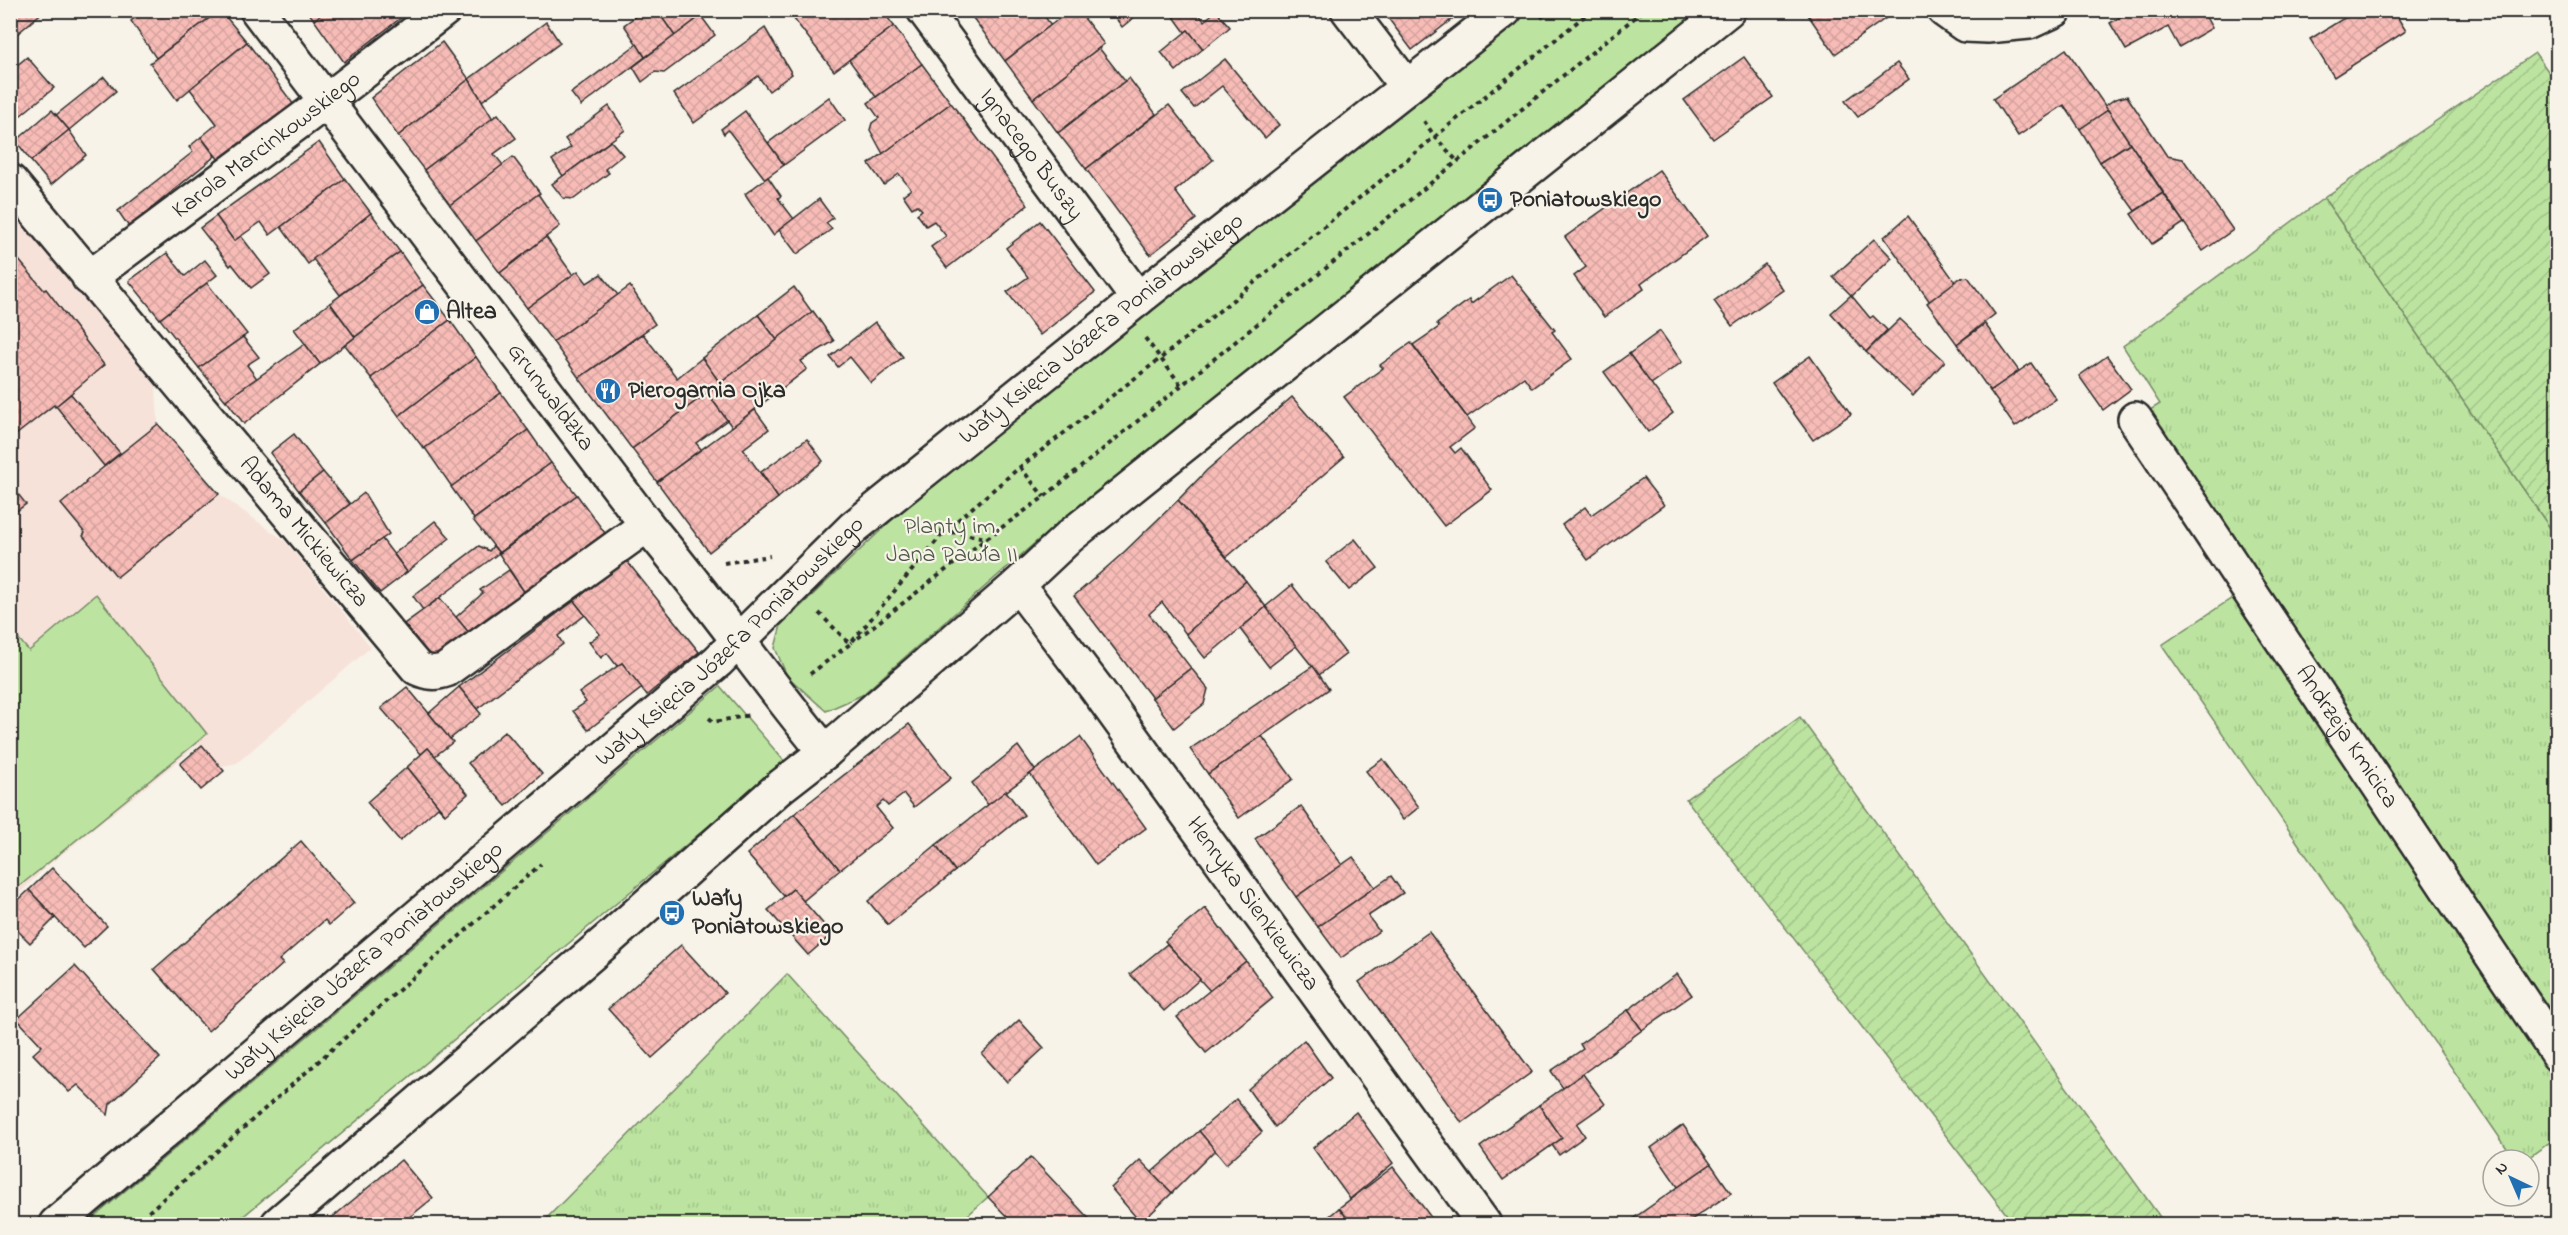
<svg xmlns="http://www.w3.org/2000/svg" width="2568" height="1235" font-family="'Indie Flower',sans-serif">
	<defs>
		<pattern id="grass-tufts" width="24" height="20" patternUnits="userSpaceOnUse" patternTransform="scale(1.5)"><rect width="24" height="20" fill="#bce4a0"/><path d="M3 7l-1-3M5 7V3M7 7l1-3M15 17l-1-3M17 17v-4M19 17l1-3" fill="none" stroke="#a2c48a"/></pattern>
		<pattern id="garden-furrows" width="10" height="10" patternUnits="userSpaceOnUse" patternTransform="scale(1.5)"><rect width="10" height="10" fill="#bce4a0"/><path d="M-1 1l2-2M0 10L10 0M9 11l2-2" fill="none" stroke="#a2c48a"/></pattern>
		<pattern id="building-cross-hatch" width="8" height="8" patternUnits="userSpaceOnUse" patternTransform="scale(1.5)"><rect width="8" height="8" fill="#f8bcb7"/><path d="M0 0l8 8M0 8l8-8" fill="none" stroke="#d5a29e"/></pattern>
	</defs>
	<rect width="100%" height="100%" fill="#f7f3e8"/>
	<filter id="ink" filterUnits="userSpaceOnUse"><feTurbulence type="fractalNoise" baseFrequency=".0167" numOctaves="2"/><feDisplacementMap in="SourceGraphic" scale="12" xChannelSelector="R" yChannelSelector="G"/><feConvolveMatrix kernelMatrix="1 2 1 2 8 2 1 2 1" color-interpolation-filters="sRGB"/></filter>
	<g filter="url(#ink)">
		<!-- built -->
		<path fill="#f7e2d9" d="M10,207L156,385L158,424L219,494L285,541L371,647L237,763L218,767L198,745L46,867L11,902Z"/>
		<!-- grass -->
		<g fill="url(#grass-tufts)" stroke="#748866" stroke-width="1.5">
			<path d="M2324,198L2557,538V1137L2525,1160H2515L2162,645L2247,588L2135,419L2160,404L2123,346Z"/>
			<path d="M787,974L988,1197L958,1224H541Z"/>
		</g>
		<!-- park -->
		<g fill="#bce4a0" stroke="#748866" stroke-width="1.5">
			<path d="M1526,11H1703L1037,541L862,695L826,711L787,676L775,648L781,625L918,495Z"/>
			<path d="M96,594L207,734L11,893V630L29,651Z"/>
			<path d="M720,686L785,762L234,1224H86Z"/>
		</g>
		<!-- garden -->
		<g fill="url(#garden-furrows)" stroke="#748866" stroke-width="1.5">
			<path d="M2535,53L2558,85L2557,538L2324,198Z"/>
			<path d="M1800,717L2165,1224H2014L1686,799Z"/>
		</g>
		<!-- building -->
		<g fill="url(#building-cross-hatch)" stroke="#2b2b2b" stroke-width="1.5">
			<path d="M12,10H45L10,40Z"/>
			<path d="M128,10H144L134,18Z"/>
			<path d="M144,10H220L156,58L131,21Z"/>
			<path d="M220,10L247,42L177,100L150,63Z"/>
			<path d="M307,10H327L314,20Z"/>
			<path d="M327,10H411L344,62L314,20Z"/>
			<path d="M644,10H657L675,36L645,57L624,25Z"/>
			<path d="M657,10H708L675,36Z"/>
			<path d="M787,10H882L894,26L834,71Z"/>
			<path d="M967,10H1040L1051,25L1005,61Z"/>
			<path d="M1054,10H1070L1060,18Z"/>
			<path d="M1070,10H1078L1104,44L1033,99L1005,61Z"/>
			<path d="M1110,10H1143L1122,27Z"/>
			<path d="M1169,10H1196L1204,21L1216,11L1230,27L1203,49L1188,30L1185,32Z"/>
			<path d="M1382,10H1464L1412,50Z"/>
			<path d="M1808,10H1881L1886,18L1835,54L1806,12Z"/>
			<path d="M2132,10H2202L2212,28L2179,47L2168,27L2126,50L2110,23Z"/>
			<path d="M2357,10H2393L2406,31L2334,77L2310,39Z"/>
			<path d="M701,16L715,35L664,73L655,72L642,82L633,67Z"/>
			<path d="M546,22L560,43L482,101L469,79Z"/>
			<path d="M894,26L922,64L876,97L849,60Z"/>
			<path d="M765,28L792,74L769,91L758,76L694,123L674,94Z"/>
			<path d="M1188,30L1203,49L1176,71L1161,52Z"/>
			<path d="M247,42L294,105L219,160L201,137L217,124L190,89Z"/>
			<path d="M442,42L469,79L398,136L371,98Z"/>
			<path d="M637,44L645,57L581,106L571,93Z"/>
			<path d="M1099,48L1125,81L1058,133L1033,99Z"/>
			<path d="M2066,49L2108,110L2080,129L2064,105L2018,136L1993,99Z"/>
			<path d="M27,57L54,88L10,124V71Z"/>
			<path d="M1744,57L1773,97L1713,139L1684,100Z"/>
			<path d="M1225,59L1279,125L1265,138L1222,86L1194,108L1182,93Z"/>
			<path d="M1897,63L1909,79L1858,117L1845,101Z"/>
			<path d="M922,64L951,103L883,154L870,130L872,123L879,118L868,103Z"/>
			<path d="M104,77L116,91L69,130L56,115Z"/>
			<path d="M1129,78L1156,114L1086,169L1058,133Z"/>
			<path d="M469,79L493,119L424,170L398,136Z"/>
			<path d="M2127,96L2167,156L2183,159L2233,230L2203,251L2105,106L2115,99Z"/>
			<path d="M829,97L845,120L784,165L768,143Z"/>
			<path d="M951,103L1028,205L947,268L931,247L946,236L934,221L926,226L917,214L922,210L917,205L912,208L903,195L911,189L899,174L884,185L869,164Z"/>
			<path d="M1169,105L1213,160L1175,191L1196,219L1150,255L1086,169Z"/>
			<path d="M609,106L625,130L563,176L552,160L571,147L565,139Z"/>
			<path d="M52,110L69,130L31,161L16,141Z"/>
			<path d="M2108,110L2130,143L2100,162L2080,129Z"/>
			<path d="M745,111L784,165L765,179L728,130L724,134L721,129Z"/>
			<path d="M498,114L516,138L494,154L503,165L450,205L424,170Z"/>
			<path d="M69,130L86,155L51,185L31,161Z"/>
			<path d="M201,137L215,156L129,227L118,211L193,152L189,147Z"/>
			<path d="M611,141L623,155L605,169L609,173L574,199L563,198L552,184Z"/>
			<path d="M319,142L345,179L270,235L261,222L234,241L216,216Z"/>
			<path d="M2130,143L2163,193L2135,211L2100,162Z"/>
			<path d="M513,157L540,193L476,241L450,205Z"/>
			<path d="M1659,170L1707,236L1641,284L1644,289L1604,317L1574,276L1586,267L1565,237Z"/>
			<path d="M768,177L781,196L778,198L794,219L773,235L745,194Z"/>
			<path d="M345,179L371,213L308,264L281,227Z"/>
			<path d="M2163,193L2184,223L2152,244L2131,214Z"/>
			<path d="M538,194L560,226L500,273L476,241Z"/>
			<path d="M819,199L833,218L826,223L832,229L797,254L779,230Z"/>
			<path d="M371,213L400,252L340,295L313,259Z"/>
			<path d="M216,216L234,241L241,236L270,274L251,288L232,264L230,266L200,228Z"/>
			<path d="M1908,216L1956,283L1930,302L1884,237Z"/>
			<path d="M1040,221L1095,292L1040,335L1007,292L1028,277L1006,248Z"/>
			<path d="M546,237L573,275L527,308L500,273Z"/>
			<path d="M1874,239L1892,258L1852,296L1833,277Z"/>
			<path d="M400,252L423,285L355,337L330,303Z"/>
			<path d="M167,253L185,276L205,260L217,275L160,319L129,281Z"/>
			<path d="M18,259L44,290L46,289L104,365L55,407L54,405L12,438L10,265Z"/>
			<path d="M1765,264L1783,290L1732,326L1714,301Z"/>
			<path d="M578,271L587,283L601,274L618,295L553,342L527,308Z"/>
			<path d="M1511,275L1555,330L1552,332L1572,359L1532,388L1524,377L1467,417L1413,345L1439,327L1437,324L1469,300L1471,304Z"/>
			<path d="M1968,277L1995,314L1957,344L1927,303L1960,278Z"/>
			<path d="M207,283L247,334L199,368L160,319Z"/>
			<path d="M423,285L450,320L371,378L345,345Z"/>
			<path d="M630,286L655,324L579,378L553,342Z"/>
			<path d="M794,287L812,312L777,340L758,315Z"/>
			<path d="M1851,295L1870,318L1873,316L1887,330L1866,352L1831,313Z"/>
			<path d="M330,303L355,337L320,364L294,329Z"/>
			<path d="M813,311L834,341L801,361L807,369L732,427L707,393Z"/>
			<path d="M758,315L777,340L720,383L702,358Z"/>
			<path d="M1900,319L1945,361L1913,396L1866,352Z"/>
			<path d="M450,320L476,357L399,416L371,378Z"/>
			<path d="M875,322L903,357L871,383L850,357L838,367L830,357Z"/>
			<path d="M1985,324L2019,371L1990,391L1957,344Z"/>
			<path d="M1660,331L1682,362L1651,384L1629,354Z"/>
			<path d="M643,334L677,378L702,358L720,383L632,449L579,378Z"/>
			<path d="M243,337L259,357L247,365L258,380L226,401L199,368Z"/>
			<path d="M1411,343L1475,428L1450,447L1455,453L1461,448L1492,490L1444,526L1344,397L1383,368L1380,365Z"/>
			<path d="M305,344L320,364L244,424L226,400Z"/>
			<path d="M1629,354L1673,413L1648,432L1604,372Z"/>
			<path d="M1810,356L1851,414L1813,440L1772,383Z"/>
			<path d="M2107,356L2131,389L2103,410L2079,376Z"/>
			<path d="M476,357L501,393L424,449L399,416Z"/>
			<path d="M2031,363L2056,399L2015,427L1990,391Z"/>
			<path d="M501,393L528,430L452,487L425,448Z"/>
			<path d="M707,393L727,420L696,443L701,449L657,482L632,449Z"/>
			<path d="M71,394L120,453L104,466L56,406Z"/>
			<path d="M1292,397L1344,457L1227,557L1178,500L1207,470Z"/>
			<path d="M755,410L769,429L743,449L778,498L709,552L657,482Z"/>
			<path d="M158,424L219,494L117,577L83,536L85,533L61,504L86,483L85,482Z"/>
			<path d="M528,430L551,463L474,519L451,487Z"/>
			<path d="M294,434L323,472L299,491L270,453Z"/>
			<path d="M807,439L823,461L778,498L761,472Z"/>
			<path d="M551,463L577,495L499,553L473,520Z"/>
			<path d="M323,472L350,504L326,523L299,491Z"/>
			<path d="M1643,478L1664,505L1588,560L1562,525L1585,507L1591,515Z"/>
			<path d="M10,484L26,504L10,516Z"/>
			<path d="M364,493L389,534L353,560L326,523Z"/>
			<path d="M577,495L605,533L525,593L499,554Z"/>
			<path d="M1178,500L1246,581L1186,634L1162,602L1149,614L1191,668L1152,698L1074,596L1122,554Z"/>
			<path d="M435,521L450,538L407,572L394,554Z"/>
			<path d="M382,539L407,572L380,593L353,560Z"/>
			<path d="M1355,539L1378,568L1349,590L1326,562Z"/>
			<path d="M479,546L489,551L493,546L499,553L423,610L413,596Z"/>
			<path d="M626,560L699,652L647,695L622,663L617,666L607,653L601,658L589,642L600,634L574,601Z"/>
			<path d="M509,570L525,593L470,634L456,617L483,593L480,590Z"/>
			<path d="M1246,581L1266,607L1205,658L1186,634Z"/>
			<path d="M1292,585L1346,654L1319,675L1265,607Z"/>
			<path d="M440,598L470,634L434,661L404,624Z"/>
			<path d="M574,601L585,615L558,636L563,644L477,709L459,687Z"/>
			<path d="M1266,607L1296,646L1269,667L1240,629Z"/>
			<path d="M622,663L642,688L588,730L573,711L586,702L579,693Z"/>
			<path d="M1313,666L1329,689L1208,774L1190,749Z"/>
			<path d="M1191,668L1208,689L1204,704L1174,728L1152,698Z"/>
			<path d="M407,687L453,742L435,756L428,748L421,754L381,708Z"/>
			<path d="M459,687L481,714L450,739L429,713Z"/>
			<path d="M909,724L951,778L914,807L904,794L888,806L883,801L876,807L893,828L840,870L794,814Z"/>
			<path d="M505,731L542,774L506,806L468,763Z"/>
			<path d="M1262,736L1293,779L1239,818L1208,774Z"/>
			<path d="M1080,737L1146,828L1096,865L1030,774Z"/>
			<path d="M202,745L224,771L201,790L180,764Z"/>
			<path d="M1018,746L1035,770L988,805L972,783Z"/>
			<path d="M428,748L468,794L445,814L407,767Z"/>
			<path d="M1383,759L1419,807L1403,820L1366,771Z"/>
			<path d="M407,767L445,814L438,807L400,841L367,802Z"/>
			<path d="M1006,791L1024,815L955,871L936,845Z"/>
			<path d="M1301,806L1342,865L1296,897L1255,839Z"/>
			<path d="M794,814L840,870L803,901L793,889L784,896L747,854Z"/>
			<path d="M301,841L354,903L329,925L325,920L279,960L283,964L208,1031L154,969Z"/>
			<path d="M936,845L955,871L888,925L868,901Z"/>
			<path d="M1353,857L1375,887L1318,927L1296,897Z"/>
			<path d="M52,868L107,926L84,948L29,890Z"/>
			<path d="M1391,876L1403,893L1368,916L1379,931L1341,958L1318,927Z"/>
			<path d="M793,889L832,934L808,955L768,910Z"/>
			<path d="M29,890L55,918L30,943L10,923V908Z"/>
			<path d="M1205,908L1246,961L1211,992L1165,941Z"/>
			<path d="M1429,932L1532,1072L1462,1123L1359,982Z"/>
			<path d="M1167,944L1200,979L1164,1011L1130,974Z"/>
			<path d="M681,945L725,993L652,1058L608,1009Z"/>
			<path d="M1246,961L1273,998L1206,1053L1177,1017Z"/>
			<path d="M75,966L160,1058L110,1104L108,1115L78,1085L69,1092L33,1054L42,1046L17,1019Z"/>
			<path d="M1677,974L1692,995L1642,1030L1628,1010Z"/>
			<path d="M1628,1010L1642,1030L1563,1088L1551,1071L1583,1049L1580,1044Z"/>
			<path d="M1019,1020L1044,1048L1007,1082L982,1054Z"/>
			<path d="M1304,1040L1331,1078L1275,1127L1248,1089Z"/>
			<path d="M1583,1074L1605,1104L1577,1124L1585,1136L1559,1155L1552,1145L1562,1138L1539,1105Z"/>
			<path d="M1236,1099L1262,1132L1226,1164L1199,1131Z"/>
			<path d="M1539,1105L1562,1138L1503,1180L1480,1147Z"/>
			<path d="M1356,1112L1393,1163L1350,1199L1313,1148Z"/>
			<path d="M1683,1125L1711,1164L1678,1187L1651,1148Z"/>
			<path d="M1199,1131L1215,1150L1172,1193L1152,1172Z"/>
			<path d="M1031,1157L1094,1224H1014L988,1197Z"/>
			<path d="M401,1160L433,1198L401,1224H331L328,1221Z"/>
			<path d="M1140,1160L1172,1193L1141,1223L1111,1188Z"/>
			<path d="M1711,1164L1731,1193L1685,1224H1638L1634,1218Z"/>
			<path d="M1393,1167L1433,1220L1427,1224H1352L1339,1208Z"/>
			<path d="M1339,1208L1352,1224H1320Z"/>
		</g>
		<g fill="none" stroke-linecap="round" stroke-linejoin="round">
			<!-- minor casing -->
			<g stroke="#2b2b2b" stroke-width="38">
				<g id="minor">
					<path id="s1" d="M257,10L647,525C709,599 764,678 825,752"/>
					<path id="s2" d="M924,10L1138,299"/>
					<path d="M1348,10L1407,87"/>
					<path d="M1944,10L1965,25L1987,26L2029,22L2055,10"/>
					<path id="s3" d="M10,181L417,668C428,673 435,674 446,670L647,525"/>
					<path id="s4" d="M89,278L308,115L444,10"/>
					<path id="s5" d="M2135,419L2558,1055"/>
					<path id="s6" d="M1018,585L1096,688L1484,1224"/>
					<path id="s7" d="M56,1224L718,661L854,527L1138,299L1505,10"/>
					<path d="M278,1224L610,938L780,787L825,752L1018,585L1070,536L1728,10"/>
				</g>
			</g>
			<!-- path -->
			<g stroke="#2b2b2b" stroke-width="4" stroke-dasharray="4.5 4.5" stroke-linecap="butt">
				<path d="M1592,10L1161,358L1020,467L945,531L987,538L1044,497L1644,10"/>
				<path d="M1541,18L1550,10"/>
				<path d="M1424,121L1435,137L1458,162"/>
				<path d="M1145,338L1181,385"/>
				<path d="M1020,467L1044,497"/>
				<path d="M724,563L770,556"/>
				<path d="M819,613L850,644L852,642"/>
				<path d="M858,638L987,538"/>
				<path d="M810,674L850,644L945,531L913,527"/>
				<path d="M709,718L714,722L750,715"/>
				<path d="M135,1224L541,864"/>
			</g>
			<!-- minor -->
			<use href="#minor" stroke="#f7f3e8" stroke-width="33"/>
		</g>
	</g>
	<!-- icons -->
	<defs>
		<g id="bus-disc" transform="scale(1.35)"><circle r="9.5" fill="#1f6fb2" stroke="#f7f3e8"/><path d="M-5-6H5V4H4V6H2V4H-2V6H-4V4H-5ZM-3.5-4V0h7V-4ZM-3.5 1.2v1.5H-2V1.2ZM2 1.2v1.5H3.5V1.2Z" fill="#fff"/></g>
		<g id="shop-disc" transform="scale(1.35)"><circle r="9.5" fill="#1f6fb2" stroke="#f7f3e8"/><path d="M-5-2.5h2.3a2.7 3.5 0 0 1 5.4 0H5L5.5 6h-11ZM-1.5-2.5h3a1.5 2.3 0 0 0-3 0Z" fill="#fff"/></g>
		<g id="restaurant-disc" transform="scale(1.35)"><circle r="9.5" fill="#1f6fb2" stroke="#f7f3e8"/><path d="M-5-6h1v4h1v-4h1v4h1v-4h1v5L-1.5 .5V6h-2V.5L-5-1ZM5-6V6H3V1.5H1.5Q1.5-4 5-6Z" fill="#fff"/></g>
	</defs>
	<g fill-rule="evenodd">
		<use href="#bus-disc" x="1490" y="200"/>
		<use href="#shop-disc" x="427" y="312"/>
		<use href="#restaurant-disc" x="608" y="391"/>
		<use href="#bus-disc" x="672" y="913"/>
	</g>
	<g text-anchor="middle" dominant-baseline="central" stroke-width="4.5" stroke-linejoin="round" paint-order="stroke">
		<!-- street labels -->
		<g font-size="24" fill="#2b2b2b" stroke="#f7f3e8">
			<text stroke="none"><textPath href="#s4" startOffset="222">Karola Marcinkowskiego</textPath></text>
			<text stroke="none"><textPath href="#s2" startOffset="180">Ignacego Buszy</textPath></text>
			<text stroke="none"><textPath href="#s7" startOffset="1377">Wały Księcia Józefa Poniatowskiego</textPath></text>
			<text stroke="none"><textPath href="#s1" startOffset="486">Grunwaldzka</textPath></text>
			<text stroke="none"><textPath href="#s3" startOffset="458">Adama Mickiewicza</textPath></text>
			<text stroke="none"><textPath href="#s7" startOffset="891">Wały Księcia Józefa Poniatowskiego</textPath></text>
			<text stroke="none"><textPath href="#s5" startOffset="382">Andrzeja Kmicica</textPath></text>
			<text stroke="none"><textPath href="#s6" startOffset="396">Henryka Sienkiewicza</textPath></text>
			<text stroke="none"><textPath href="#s7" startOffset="405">Wały Księcia Józefa Poniatowskiego</textPath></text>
		</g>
		<!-- poi labels -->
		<g font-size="24" font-weight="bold" fill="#2b2b2b" stroke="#f7f3e8" text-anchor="start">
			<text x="1510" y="200">Poniatowskiego</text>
			<text x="446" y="312">Altea</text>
			<text x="628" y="391">Pierogarnia Ojka</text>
			<text x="692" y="899">Wały<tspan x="692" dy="28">Poniatowskiego</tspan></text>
		</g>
		<!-- park labels -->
		<g font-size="24" fill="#4f5948" stroke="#f7f3e8">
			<text x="952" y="527">Planty im.<tspan x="952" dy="28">Jana Pawła II</tspan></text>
		</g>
	</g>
	<!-- margin -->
	<rect width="2568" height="1235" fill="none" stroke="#f7f3e8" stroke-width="36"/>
	<rect x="18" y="18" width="2532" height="1199" fill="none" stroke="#2b2b2b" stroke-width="2" filter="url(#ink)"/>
	<!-- north arrow -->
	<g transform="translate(2511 1178) rotate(316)"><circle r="28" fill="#f7f3e8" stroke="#a5a39c" stroke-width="1.5"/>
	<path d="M0-4.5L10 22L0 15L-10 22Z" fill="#1f6fb2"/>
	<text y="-9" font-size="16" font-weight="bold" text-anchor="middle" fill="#2b2b2b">N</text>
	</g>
</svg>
